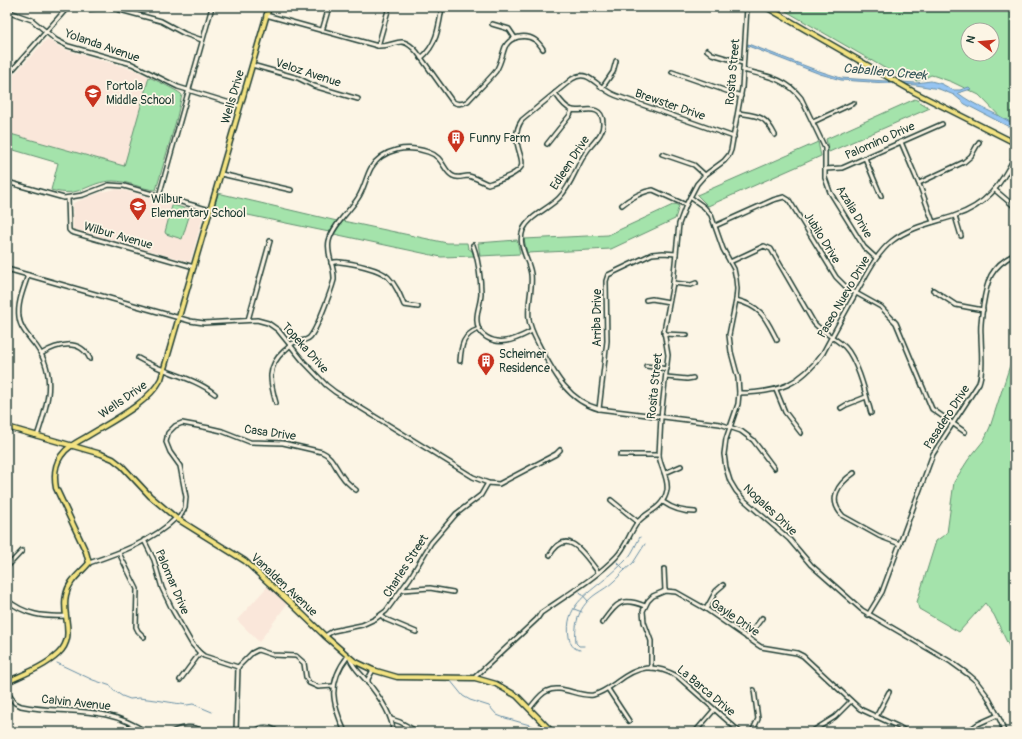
<svg xmlns="http://www.w3.org/2000/svg" width="1022" height="739" font-family="Pangolin,sans-serif">
	<rect width="100%" height="100%" fill="#fcf5e5"/>
	<filter id="ink" filterUnits="userSpaceOnUse"><feTurbulence type="fractalNoise" baseFrequency=".025" numOctaves="2"/><feDisplacementMap in="SourceGraphic" scale="8" xChannelSelector="R" yChannelSelector="G"/><feConvolveMatrix kernelMatrix="1 2 1 2 8 2 1 2 1" color-interpolation-filters="sRGB"/></filter>
	<g filter="url(#ink)">
		<!-- built -->
		<g fill="#fae7da">
			<path d="M47,39L63,49L135,70L168,87L181,92L182,95L176,121L124,166L7,133V82Z"/>
			<path d="M116,189L123,190L204,213L190,262L73,229V203L102,192Z"/>
			<path d="M268,586L287,604L259,642L237,620Z"/>
		</g>
		<!-- green -->
		<g fill="#a4e3ab" stroke="#629070" fill-rule="evenodd">
			<path d="M779,7H1015V132L979,95L952,82L935,76L931,75L923,79L916,81L915,79L900,77ZM968,30H992V54H968Z"/>
			<path d="M149,77C155,80 179,91 182,95L176,121L156,190C141,189 128,181 113,181C88,181 81,199 51,190L58,163L7,148V133L124,166Z"/>
			<path d="M915,99L930,108L829,152L826,139Z"/>
			<path d="M818,142L821,156L708,206L697,195Z"/>
			<path d="M218,193L222,194L337,221L329,232L219,209L214,207Z"/>
			<path d="M675,204L679,206L675,219L611,249L527,253L524,239L608,235Z"/>
			<path d="M173,205L191,210L182,239L166,234L165,232L172,206Z"/>
			<path d="M343,221L447,243H467L468,248L472,251L474,256L441,257L334,234Z"/>
			<path d="M517,240L520,254L480,256L478,243Z"/>
			<path d="M1015,277V659L994,615L985,603L959,632L919,609L917,602L936,541L947,533L954,482L968,460L984,440L990,427L1013,356L1011,288L1013,287Z"/>
		</g>
		<!-- water -->
		<path fill="#96c4f1" stroke="#668ea5" d="M748,44L816,70L841,78L916,83L931,81L942,84L953,90H960L969,87L971,89L958,93C976,107 997,113 1015,125V130L965,104L954,95L939,89L916,85L841,80L820,74L748,46Z"/>
		<g fill="none" stroke-linecap="round" stroke-linejoin="round">
			<!-- stream -->
			<g stroke="#668ea5" stroke-width="1">
				<path d="M625,570L633,563L645,544"/>
				<path d="M580,592L588,601"/>
				<path d="M574,609L582,612"/>
				<path d="M584,646H579L576,643C574,622 579,606 596,594C602,590 609,586 614,581C618,578 621,573 625,570L617,562"/>
				<path d="M580,650C573,649 570,644 569,637C564,607 586,595 605,579C613,573 621,565 628,558C633,552 636,544 640,537"/>
				<path d="M57,663L93,680L111,686L113,690L122,696L130,699L139,698L156,700L187,705L193,704L212,712"/>
				<path d="M450,680L463,696L470,700L489,706L497,715L502,717L533,726L534,730"/>
			</g>
			<!-- minor casing -->
			<g stroke="#1f3d34" stroke-width="6">
				<g id="minor">
					<path d="M82,7L89,9L104,7"/>
					<path d="M109,7L161,21L185,34L202,40"/>
					<path d="M7,11L32,20L56,40L68,46L132,64L178,87L240,106"/>
					<path d="M266,15L378,46C397,47 400,33 417,52L452,101C457,105 463,104 468,101C477,91 488,81 496,71C501,63 502,55 505,47C510,37 525,33 535,40C538,42 541,46 543,49"/>
					<path d="M492,24L509,29L515,38"/>
					<path d="M322,31L329,7"/>
					<path d="M378,46L389,7"/>
					<path d="M707,50L712,54L743,63"/>
					<path d="M421,58C437,45 439,26 442,7"/>
					<path d="M252,65L298,78L314,86L358,99"/>
					<path d="M743,70C766,76 786,78 801,98L825,148V178L830,192L864,247L876,258"/>
					<path d="M672,72L741,96"/>
					<path d="M7,76L68,7"/>
					<path d="M602,88L613,72L616,61"/>
					<path d="M555,93C559,99 565,108 572,110C582,113 602,102 603,123C604,135 592,143 587,151C576,166 572,185 559,198C548,209 529,216 523,230C517,246 529,259 531,274C533,289 527,304 529,319C530,329 536,339 540,347C554,373 568,401 599,409L720,424L741,431L753,440L774,468"/>
					<path d="M738,113C758,116 765,115 775,135"/>
					<path d="M813,122L854,103"/>
					<path d="M901,142L921,189L933,222"/>
					<path d="M547,144L570,115L572,110"/>
					<path d="M662,154L694,165L705,175"/>
					<path d="M865,158L881,196"/>
					<path d="M825,169L842,168L942,124"/>
					<path d="M221,174L291,190"/>
					<path d="M7,182L64,198L83,195L109,185L124,186L210,210"/>
					<path d="M919,183L964,162L971,156L979,142"/>
					<path d="M995,190L1015,207"/>
					<path d="M159,196L212,7"/>
					<path d="M690,197L704,207L711,215L723,249L734,269L736,279L737,289L736,300L729,335L731,352L738,378L739,393L738,404L726,439L724,454L726,468L730,481L736,491L744,500L789,539L811,565L862,610L951,662L969,675L976,681L988,697L1001,722L1004,732"/>
					<path d="M68,198L69,230L71,232L194,267"/>
					<path d="M622,205C629,199 643,191 653,190L686,205"/>
					<path d="M955,216L961,236"/>
					<path d="M715,226L773,200L784,197L789,200L836,277L847,288L881,307L896,323L932,409L965,432"/>
					<path d="M473,245C478,258 481,279 481,293C481,303 476,312 477,321C477,336 493,343 506,341C515,340 524,335 532,331"/>
					<path d="M730,262L764,246L771,249L814,323C823,333 836,338 845,347C858,361 866,395 871,413"/>
					<path d="M331,263C334,262 337,261 340,262C352,263 380,269 388,277C396,285 400,295 404,305L418,307"/>
					<path d="M7,269L190,321L204,323L257,320L268,323L278,330L303,361L326,385L335,392L473,477L488,483L499,484L556,454L560,450"/>
					<path d="M28,275C24,288 17,303 19,317C20,328 29,337 36,346C57,375 48,404 37,436"/>
					<path d="M673,283L691,285L696,283"/>
					<path d="M933,290L956,305L983,310"/>
					<path d="M646,300L652,299L669,302"/>
					<path d="M736,300C762,307 765,317 777,340"/>
					<path d="M248,320L270,241"/>
					<path d="M664,334L687,335"/>
					<path d="M41,354C57,344 80,338 90,359"/>
					<path d="M138,358C163,373 192,376 215,394"/>
					<path d="M460,361C461,346 463,334 479,329"/>
					<path d="M646,366L667,369"/>
					<path d="M666,377L687,379L693,378"/>
					<path d="M776,390L785,412L801,433"/>
					<path d="M739,393C778,393 800,385 823,353C834,332 846,311 857,291C867,274 876,254 892,241C910,227 933,223 954,216C986,206 1001,185 1015,156"/>
					<path d="M276,403C270,382 266,367 284,351C287,349 290,345 293,343C299,340 305,342 310,337C317,329 331,291 334,280C335,266 326,255 329,241C333,225 349,212 358,198C364,189 366,177 371,168C383,148 408,145 428,152C444,157 443,171 453,176C458,179 463,176 468,176C475,177 482,182 488,184L491,183C500,180 516,175 521,167C526,158 508,140 522,120L572,79C585,70 593,81 603,88C608,92 614,95 620,97L734,137"/>
					<path d="M841,408L846,405L866,397"/>
					<path d="M599,409L607,341L606,281L608,275L652,254L663,253L676,254"/>
					<path d="M620,455H659"/>
					<path d="M665,473L681,466"/>
					<path d="M854,473C838,484 827,499 843,516L879,536L900,544"/>
					<path d="M611,500L638,522"/>
					<path d="M663,502C673,509 682,512 695,512"/>
					<path d="M178,520L185,508L186,497L180,466L170,452L166,442L168,433L175,426L182,423L209,428L222,431L250,442L283,443L322,452C332,456 335,467 342,476C345,481 351,486 356,490"/>
					<path d="M144,540L154,560L162,588L173,611L192,644L200,653L204,656L238,667"/>
					<path d="M119,553L137,589L136,627L138,631L144,637"/>
					<path d="M550,555C568,524 586,557 598,572"/>
					<path d="M89,563C119,553 153,541 176,518"/>
					<path d="M7,567L22,551"/>
					<path d="M664,569L665,591"/>
					<path d="M402,590L430,588L453,592"/>
					<path d="M7,600C25,615 44,617 66,616"/>
					<path d="M706,609L716,591L723,585"/>
					<path d="M381,615L385,619L416,632"/>
					<path d="M868,615L882,592L933,454L979,383C984,368 981,350 981,334C980,325 982,316 983,306C987,280 990,267 1015,254"/>
					<path d="M602,623C616,604 620,596 645,606"/>
					<path d="M325,636L333,631L362,625L375,619L386,611L410,578L431,543L456,514L481,495L488,483"/>
					<path d="M747,638L762,618"/>
					<path d="M350,659C353,667 360,673 365,679C376,692 393,715 393,732"/>
					<path d="M238,667L252,653L258,650L273,655L296,656L304,663L306,677L309,683L318,687L333,686"/>
					<path d="M651,668V641L644,622L643,611L648,601L653,596L665,591L676,592L706,609L755,643L761,647L797,653L803,656L860,709L899,727L907,732"/>
					<path d="M475,678L476,676L537,619L541,613C564,597 597,577 616,557C626,547 629,534 637,523C648,510 663,510 667,490C669,478 660,467 659,455L661,417L668,355L664,331L673,283L679,224L686,205L697,184L705,175L724,161L729,155L731,150L742,88L747,7"/>
					<path d="M180,680L200,653"/>
					<path d="M368,683V679L373,670"/>
					<path d="M608,689L629,721"/>
					<path d="M7,692L15,703L21,706C66,715 105,704 146,732"/>
					<path d="M530,708C535,702 540,694 547,691C561,684 577,697 593,695C602,693 610,687 617,682C638,666 653,663 677,676L740,732"/>
					<path d="M876,717L889,692"/>
					<path d="M391,719L400,722L418,732"/>
					<path d="M172,732C183,727 193,725 204,732"/>
					<path d="M236,732L238,667"/>
					<path d="M255,732C262,725 271,727 278,732"/>
					<path d="M345,732C332,703 327,683 348,656"/>
					<path d="M695,732L714,710"/>
					<path d="M752,732L758,719L754,690"/>
					<path d="M811,732L835,717L851,701"/>
					<path d="M967,732L978,724L998,715"/>
				</g>
			</g>
			<!-- major casing -->
			<g stroke="#1f3d34" stroke-width="7">
				<g id="major">
					<path d="M766,7L914,92L1015,143"/>
					<path d="M7,427L101,454L113,459L122,466L150,496L176,518L245,561L296,608L325,636L354,661L373,670L397,677L475,678L496,684L517,696L552,732"/>
					<path d="M7,682C24,674 44,667 58,654C77,636 61,616 66,595C69,580 80,574 89,563L86,552L56,488C54,477 54,466 61,456C67,447 77,442 86,437C110,422 148,404 161,379L269,7"/>
				</g>
			</g>
			<!-- minor -->
			<use href="#minor" stroke="#fcf5e5" stroke-width="3"/>
			<!-- major -->
			<use href="#major" stroke="#f4e382" stroke-width="4"/>
		</g>
	</g>
	<!-- icons -->
	<defs>
		<g id="school-pin" transform="scale(0.9)"><path d="M0 17L-7.5 6A9.5 9.5 0 1 1 7.5 6Z" fill="#c8321e" stroke="#fcf5e5"/><path d="M0-5L7-2L0 1L-7-2ZM-4 1L0 2.5L4 1V4Q0 6-4 4Z" fill="#fff"/></g>
		<g id="building-pin" transform="scale(0.9)"><path d="M0 17L-7.5 6A9.5 9.5 0 1 1 7.5 6Z" fill="#c8321e" stroke="#fcf5e5"/><path d="M-4-6H4V6H1V3H-1V6H-4ZM-2.5-4.3h1.7v1.8h-1.7ZM.8-4.3h1.7v1.8H.8ZM-2.5-1h1.7V.8h-1.7ZM.8-1h1.7V.8H.8Z" fill="#fff"/></g>
	</defs>
	<g fill-rule="evenodd">
		<use href="#school-pin" x="93" y="93"/>
		<use href="#building-pin" x="456" y="138"/>
		<use href="#school-pin" x="138" y="206"/>
		<use href="#building-pin" x="486" y="361"/>
	</g>
	<g text-anchor="middle" dominant-baseline="central" stroke-width="3.5" stroke-linejoin="round" paint-order="stroke">
		<!-- street labels -->
		<g font-size="12" fill="#1f3d34" stroke="#fcf5e5">
			<text transform="translate(102 46) rotate(19)">Yolanda Avenue</text>
			<text transform="translate(733 72) rotate(-85)">Rosita Street</text>
			<text transform="translate(308 73) rotate(18)">Veloz Avenue</text>
			<text transform="translate(233 97) rotate(-74)">Wells Drive</text>
			<text transform="translate(670 105) rotate(19)">Brewster Drive</text>
			<text transform="translate(880 141) rotate(-24)">Palomino Drive</text>
			<text transform="translate(570 163) rotate(-57)">Edleen Drive</text>
			<text transform="translate(854 212) rotate(59)">Azalia Drive</text>
			<text transform="translate(118 236) rotate(16)">Wilbur Avenue</text>
			<text transform="translate(822 238) rotate(58)">Jubilo Drive</text>
			<text transform="translate(844 297) rotate(-60)">Paseo Nuevo Drive</text>
			<text transform="translate(597 318) rotate(-90)">Arriba Drive</text>
			<text transform="translate(305 348) rotate(48)">Topeka Drive</text>
			<text transform="translate(655 386) rotate(-84)">Rosita Street</text>
			<text transform="translate(123 400) rotate(-35)">Wells Drive</text>
			<text transform="translate(947 417) rotate(-57)">Pasadero Drive</text>
			<text transform="translate(270 433) rotate(8)">Casa Drive</text>
			<text transform="translate(770 510) rotate(43)">Nogales Drive</text>
			<text transform="translate(406 566) rotate(-57)">Charles Street</text>
			<text transform="translate(172 582) rotate(67)">Palomar Drive</text>
			<text transform="translate(284 585) rotate(43)">Vanalden Avenue</text>
			<text transform="translate(735 618) rotate(34)">Gayle Drive</text>
			<text transform="translate(706 691) rotate(40)">La Barca Drive</text>
			<text transform="translate(76 703) rotate(6)">Calvin Avenue</text>
		</g>
		<!-- poi labels -->
		<g font-size="12" fill="#1f3d34" stroke="#fcf5e5" text-anchor="start">
			<text x="106" y="86">Portola<tspan x="106" dy="14">Middle School</tspan></text>
			<text x="469" y="138">Funny Farm</text>
			<text x="151" y="199">Wilbur<tspan x="151" dy="14">Elementary School</tspan></text>
			<text x="499" y="354">Scheimer<tspan x="499" dy="14">Residence</tspan></text>
		</g>
		<!-- water labels -->
		<g font-size="13" font-style="italic" fill="#37585a" stroke="#fcf5e5">
			<text transform="translate(885 72) rotate(5)">Caballero Creek</text>
		</g>
	</g>
	<!-- margin -->
	<rect width="1022" height="739" fill="none" stroke="#fcf5e5" stroke-width="24"/>
	<rect x="12" y="12" width="998" height="715" fill="none" stroke="#1f3d34" stroke-width="1.5" filter="url(#ink)"/>
	<!-- north arrow -->
	<g transform="translate(980 42) rotate(286)"><circle r="19" fill="#fcf5e5" stroke="#a4ab9e"/>
	<path d="M0-3L7 15L0 10L-7 15Z" fill="#c8321e"/>
	<text y="-6" font-size="11" font-weight="bold" text-anchor="middle" fill="#1f3d34">N</text>
	</g>
</svg>
